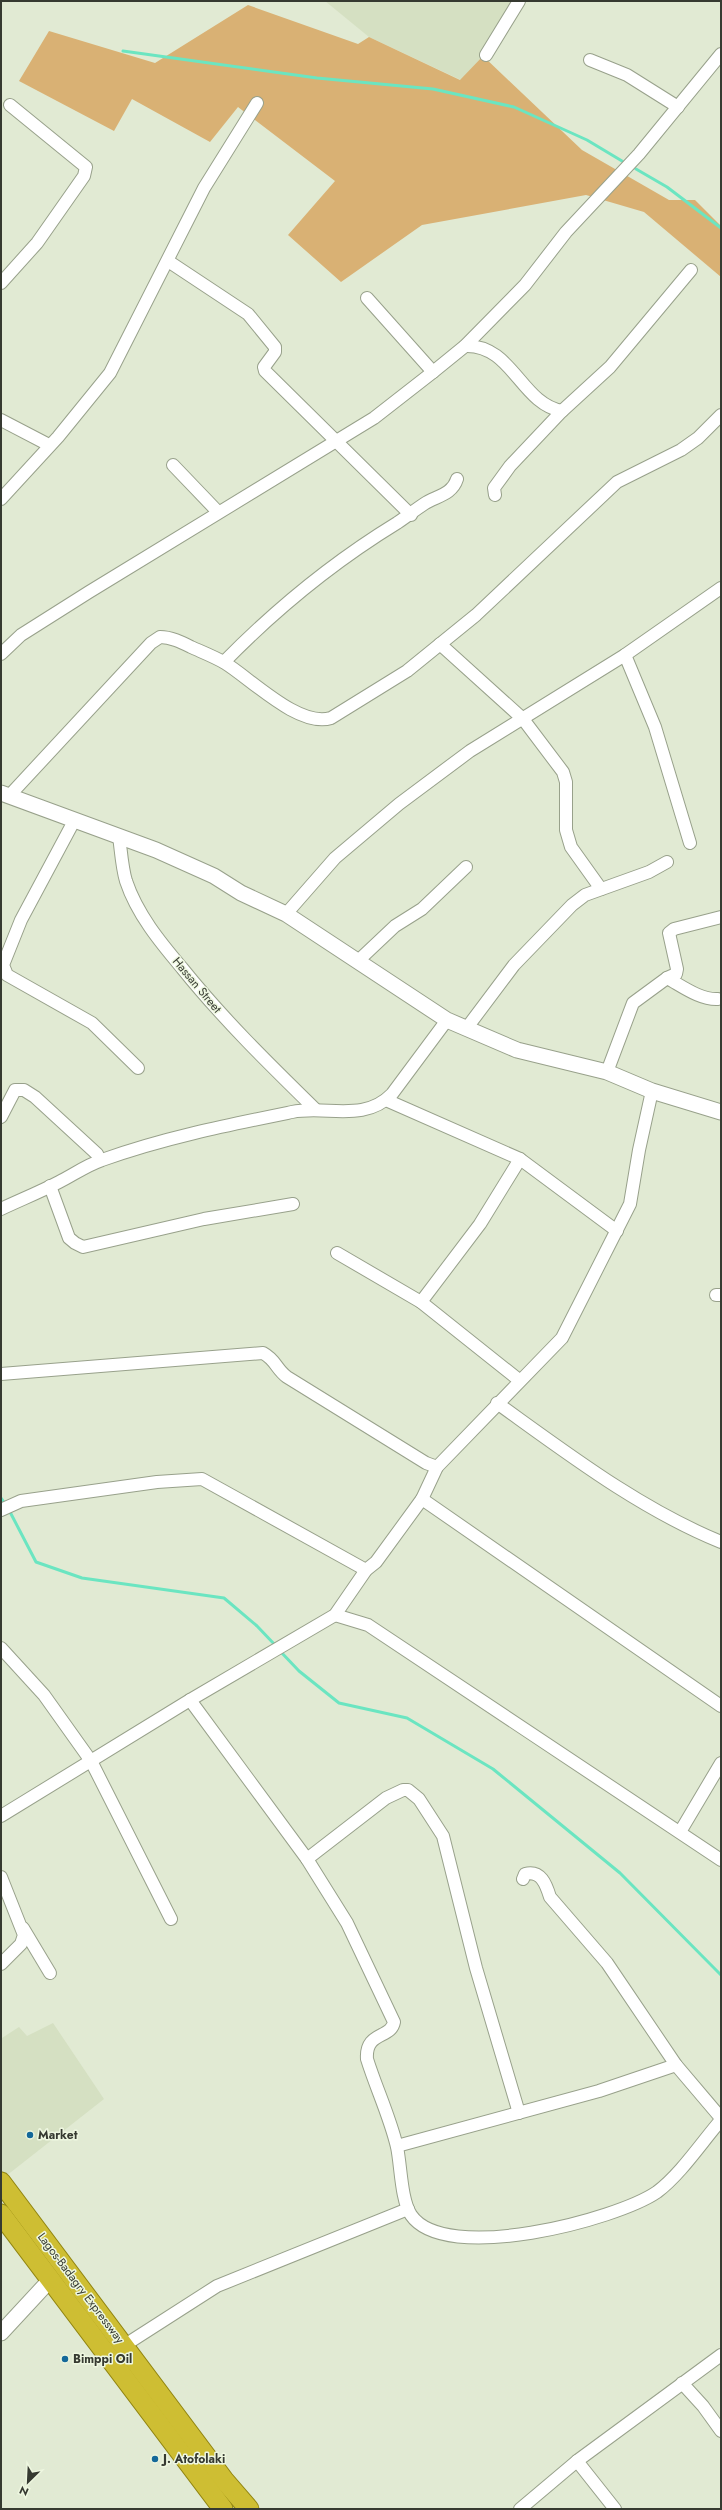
<svg xmlns="http://www.w3.org/2000/svg" width="722" height="2510" font-family="Jost,sans-serif">
	<rect width="100%" height="100%" fill="#e1ead3"/>
	<!-- built -->
	<g fill="#d5e0c2">
		<path d="M325,1H517L483,56L461,80L369,37Z"/>
		<path d="M53,2023L104,2099L6,2176L1,2171V2036L2,2038L19,2027L27,2036Z"/>
	</g>
	<!-- green -->
	<path fill="#d9b174" d="M248,5L358,44L369,37L460,80L483,56L582,150L669,200H695L721,226V277L644,212L586,195L422,225L341,282L288,235L335,181L238,107L210,142L132,99L114,131L19,81L49,31L155,63Z"/>
	<g fill="none" stroke-linecap="round" stroke-linejoin="round">
		<!-- stream -->
		<g stroke="#6be5c1" stroke-width="3">
			<path d="M123,51L317,78L433,89L514,107L587,140L622,161"/>
			<path d="M636,169L667,187L721,228"/>
			<path d="M1,1498L6,1505"/>
			<path d="M9,1510L36,1562L82,1578L224,1598L257,1626L276,1646"/>
			<path d="M280,1651L299,1671L339,1703L407,1718L493,1769L620,1873L721,1975"/>
		</g>
		<!-- minor casing -->
		<g stroke="#98a18b" stroke-width="14">
			<g id="minor">
				<path d="M486,55L519,1"/>
				<path d="M590,60L627,75L678,107"/>
				<path d="M168,261L248,314L275,347V352L264,367L265,371L411,515"/>
				<path d="M1,283L37,243L84,176L86,167L10,105"/>
				<path d="M367,298L433,372"/>
				<path d="M465,346C512,344 521,404 562,411"/>
				<path d="M1,420L49,445"/>
				<path d="M173,465L218,512"/>
				<path d="M495,495L494,488L510,466L562,411L610,367L691,270"/>
				<path d="M1,499L58,437L110,373L204,188L257,103"/>
				<path d="M440,644L523,719L563,772L566,782V830L571,847L601,889"/>
				<path d="M1,654L21,635L89,592L374,418L433,372L465,346L525,285L566,232L639,154L721,54"/>
				<path d="M625,655L655,727L690,843"/>
				<path d="M224,662C274,611 335,561 397,523C406,517 415,510 424,504C436,496 452,495 457,479"/>
				<path d="M9,796L151,643L160,637C171,637 181,642 191,647C202,652 215,657 225,663C251,679 299,728 331,718L407,671L476,615L617,482L681,450L698,438L721,415"/>
				<path d="M74,821L21,920L3,965L7,975L92,1023L138,1068"/>
				<path d="M119,836C121,851 122,868 126,881C137,914 160,942 182,968C223,1019 269,1064 315,1109"/>
				<path d="M286,914L335,858L399,804L470,751L625,655L721,588"/>
				<path d="M359,960L395,926L422,909L466,867"/>
				<path d="M667,978C682,986 700,1000 718,999"/>
				<path d="M466,1029L514,965L572,905L585,895L649,872L667,862"/>
				<path d="M607,1072L633,1003L667,978L676,974L677,969L669,933L674,929L721,917"/>
				<path d="M386,1100L520,1159L617,1231"/>
				<path d="M1,1117L15,1090H24L35,1097L97,1154L100,1160"/>
				<path d="M50,1186L69,1238L75,1243L83,1247L204,1219L293,1204"/>
				<path d="M1,1209C20,1200 40,1192 59,1182C73,1175 87,1165 102,1160C163,1138 228,1125 292,1112C326,1105 364,1123 392,1094L447,1020"/>
				<path d="M337,1253L421,1302L519,1380"/>
				<path d="M716,1295H721"/>
				<path d="M421,1302L480,1224L520,1159"/>
				<path d="M1,1374L263,1353C276,1360 276,1369 287,1377L426,1463L437,1467"/>
				<path d="M497,1403C568,1454 640,1509 721,1542"/>
				<path d="M422,1499L721,1706"/>
				<path d="M1,1510L21,1501L157,1482L202,1479L366,1570"/>
				<path d="M335,1615L368,1625L721,1860"/>
				<path d="M1,1648L44,1695L91,1761L171,1919"/>
				<path d="M190,1700L307,1859L347,1923L394,2022C391,2039 365,2031 367,2059C376,2088 390,2117 397,2147C401,2166 401,2200 411,2215C445,2265 616,2220 657,2192C680,2175 702,2142 721,2120"/>
				<path d="M1,1816L190,1700L335,1615L366,1570L376,1562L422,1499L437,1467L562,1338L630,1204L639,1150L652,1091"/>
				<path d="M680,1832L721,1763"/>
				<path d="M307,1859L386,1798L403,1790H408L419,1799L443,1836L476,1968L519,2113"/>
				<path d="M1,1877L24,1935L21,1944L1,1964"/>
				<path d="M523,1879L525,1874C541,1870 546,1884 550,1897L607,1963L676,2065L721,2118"/>
				<path d="M23,1928L50,1973"/>
				<path d="M397,2146L599,2091L676,2065"/>
				<path d="M125,2345L217,2286L408,2209"/>
				<path d="M682,2383L703,2406L721,2431"/>
				<path d="M577,2461L615,2509"/>
				<path d="M520,2509L577,2461L721,2355"/>
			</g>
		</g>
		<!-- tertiary casing -->
		<g stroke="#98a18b" stroke-width="17">
			<g id="tertiary">
				<path d="M1,793L156,850L214,876L241,893L286,914L447,1020L517,1050L607,1072L652,1091L721,1112"/>
				<path d="M1,2333L50,2280"/>
			</g>
		</g>
		<!-- trunk casing -->
		<g stroke="#918511" stroke-width="21">
			<g id="trunk">
				<path d="M1,2182L224,2480L249,2509"/>
				<path d="M1,2214L223,2509"/>
			</g>
		</g>
		<!-- minor -->
		<use href="#minor" stroke="#fff" stroke-width="12"/>
		<!-- tertiary -->
		<use href="#tertiary" stroke="#fff" stroke-width="15"/>
		<!-- trunk -->
		<use href="#trunk" stroke="#cebe33" stroke-width="19"/>
	</g>
	<!-- markers -->
	<g fill="#146899" stroke="#eef7e0" stroke-width="1.5">
		<circle cx="30" cy="2135" r="4"/>
		<circle cx="65" cy="2359" r="4"/>
		<circle cx="155" cy="2459" r="4"/>
	</g>
	<g text-anchor="middle" dominant-baseline="central" stroke-width="3" stroke-linejoin="round" paint-order="stroke">
		<!-- street labels -->
		<g font-size="12" fill="#363a31" stroke="#eef7e0">
			<text transform="translate(197 985) rotate(50)">Hassan Street</text>
			<text transform="translate(81 2288) rotate(53)">Lagos-Badagry Expressway</text>
		</g>
		<!-- poi labels -->
		<g font-size="12" font-weight="bold" fill="#363a31" stroke="#eef7e0" text-anchor="start">
			<text x="38" y="2135">Market</text>
			<text x="73" y="2359">Bimppi Oil</text>
			<text x="163" y="2459">J. Atofolaki</text>
		</g>
	</g>
	<!-- border -->
	<rect width="722" height="2510" fill="none" stroke="#363a31" stroke-width="4"/>
	<!-- north arrow -->
	<g transform="translate(28 2482) rotate(204)" stroke="#eef7e0" stroke-width="3" paint-order="stroke">
	<path d="M0-3L7 15L0 10L-7 15Z" fill="#363a31"/>
	<text y="-6" font-size="11" font-weight="bold" text-anchor="middle" fill="#363a31">N</text>
	</g>
</svg>
